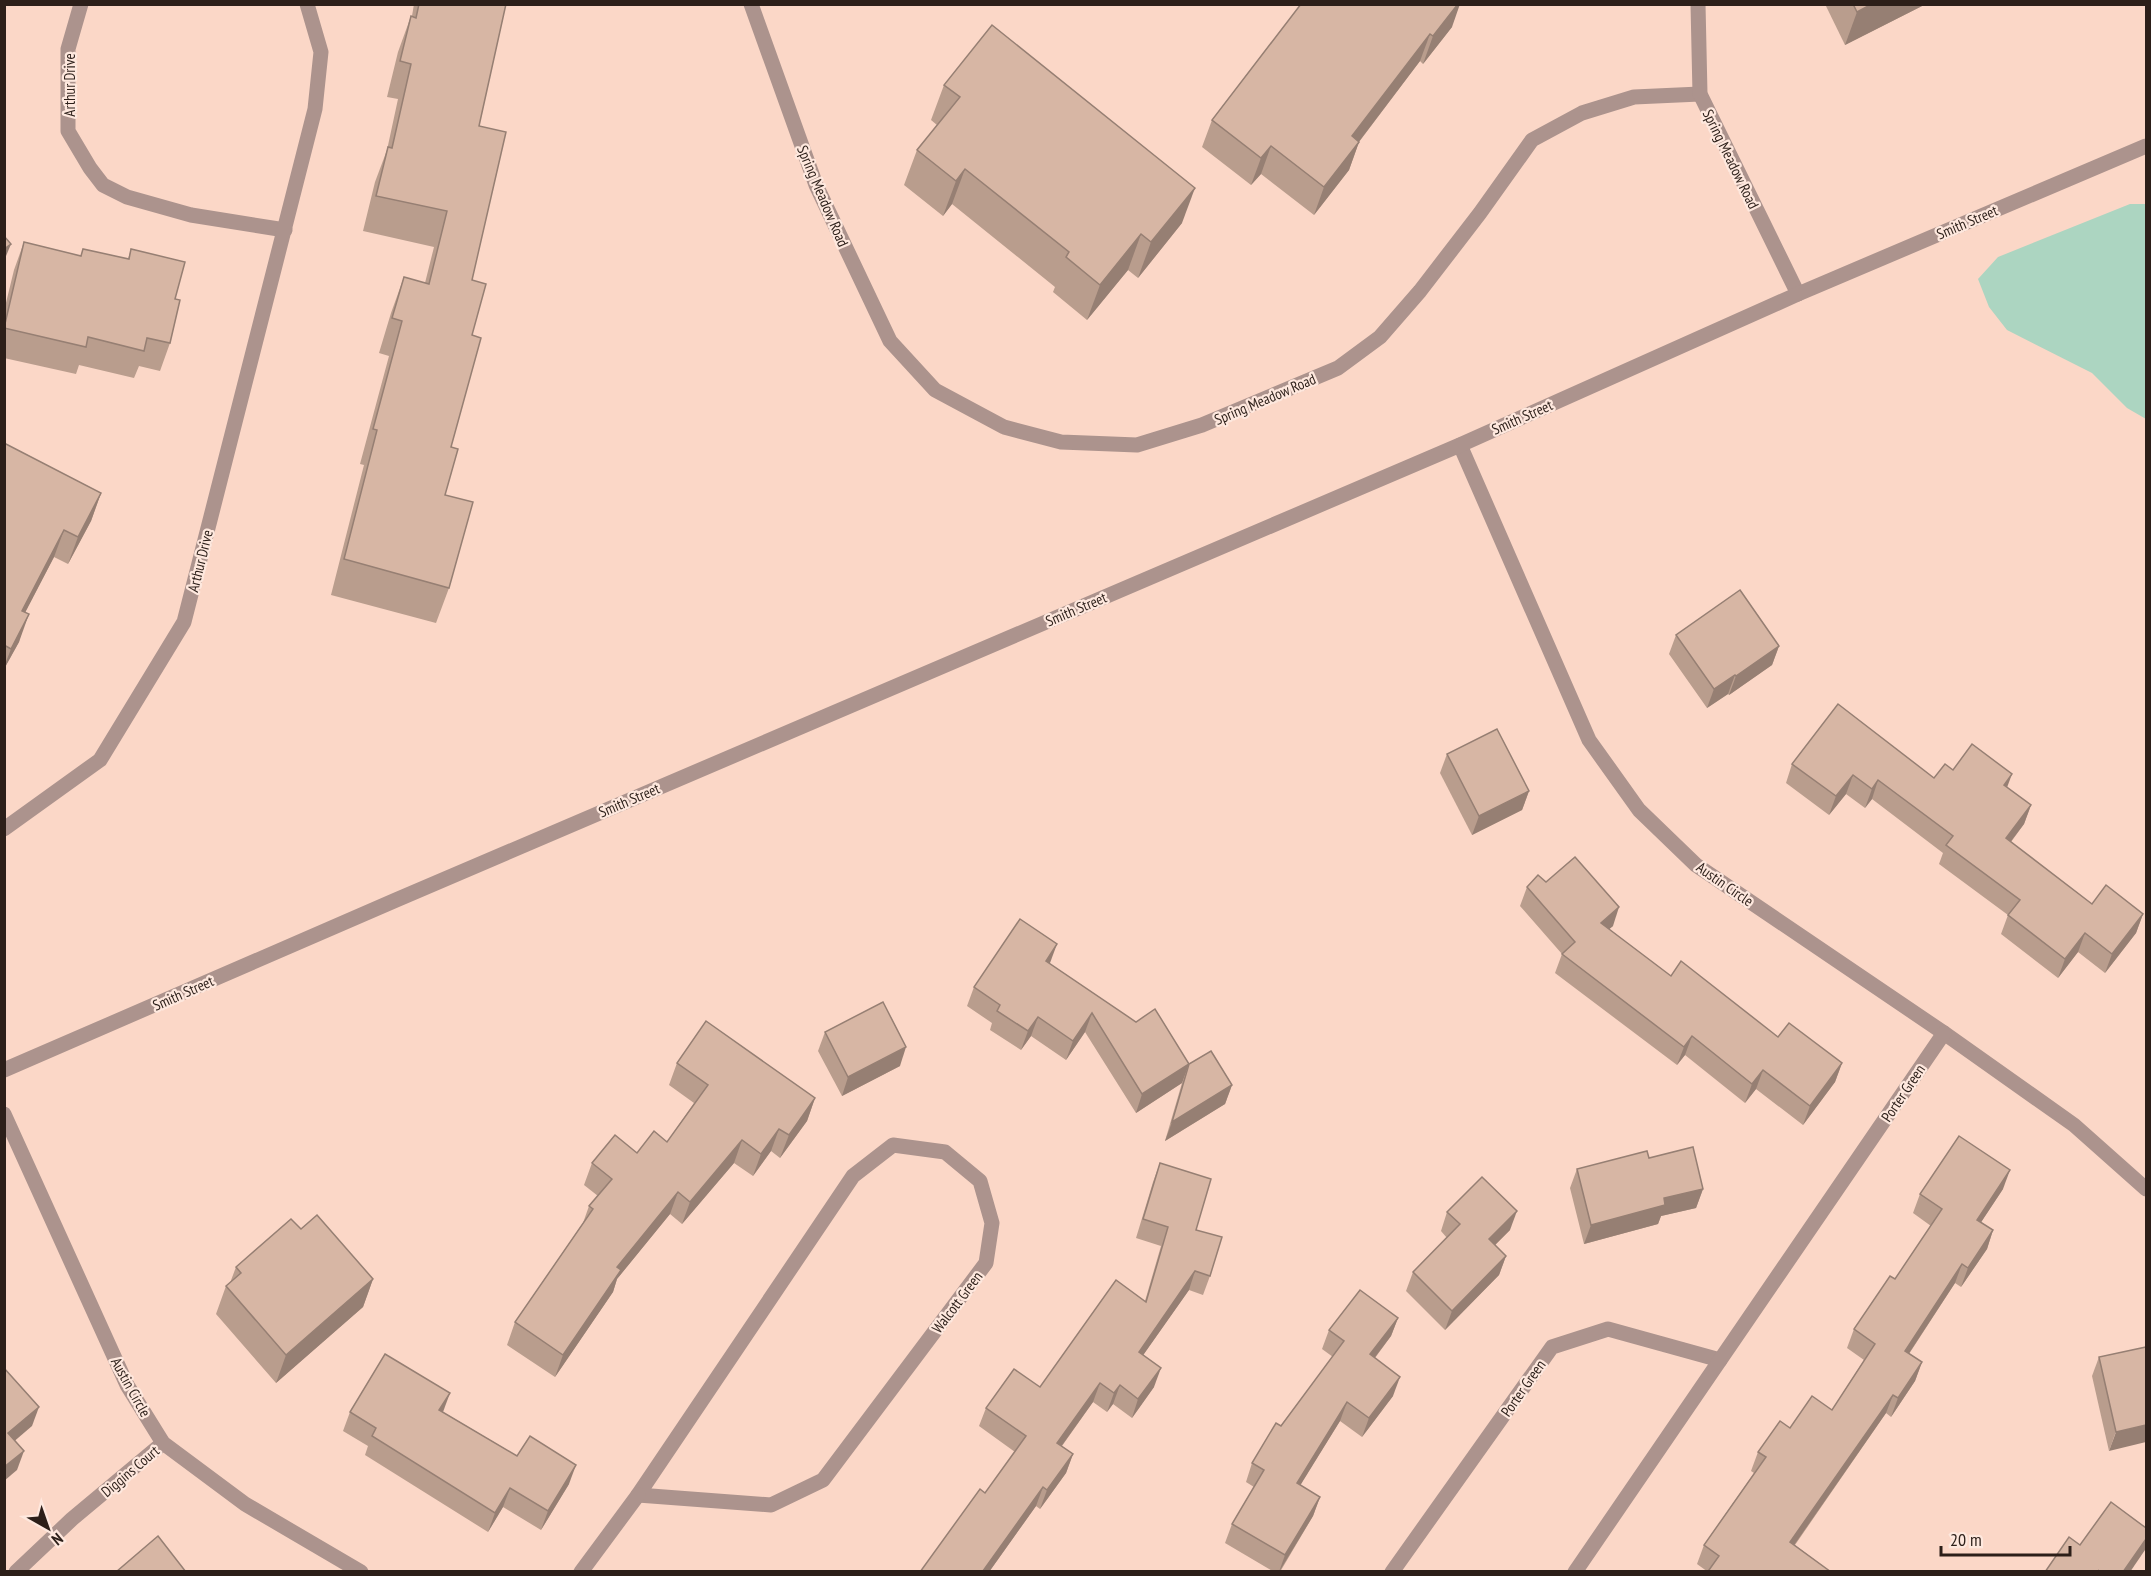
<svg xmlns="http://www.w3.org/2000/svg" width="2151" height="1576" font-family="'PT Sans Narrow',sans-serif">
	<rect width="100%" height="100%" fill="#fbd7c7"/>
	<!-- green -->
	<path fill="#acd5c1" d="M2130,204H2146V419L2127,408L2092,373L2007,330L1989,307L1978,279L1998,257Z"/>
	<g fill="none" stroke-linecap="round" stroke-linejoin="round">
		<!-- minor -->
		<g stroke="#ac938d" stroke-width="15">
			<path d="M81,4L68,49V131L90,168L103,185L127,197L191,215L285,230"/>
			<path d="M751,4L816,185L890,341L935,390L1004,427L1061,442L1137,445L1202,425L1338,368L1380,337L1420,291L1480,213L1532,140L1582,113L1634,97L1700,94"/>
			<path d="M1698,4L1700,94L1798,294"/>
			<path d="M1460,445L1589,740L1639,810L1696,865L1944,1033L2074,1125L2146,1189"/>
			<path d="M4,829L100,760L184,622L315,109L321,52L307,4"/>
			<path d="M4,1070L396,900L1460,445L1798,294L2146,146"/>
			<path d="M4,1114L127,1385L163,1443L245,1504L361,1572"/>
			<path d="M893,1145L945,1152L980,1181L992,1223L986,1263L823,1480L771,1505L638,1495L853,1176Z"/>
			<path d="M16,1572L72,1519L163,1443"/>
			<path d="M581,1572L638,1495"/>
			<path d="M1392,1572L1552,1347L1608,1329L1720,1360"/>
			<path d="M1575,1572L1944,1033"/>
		</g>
	</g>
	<!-- wall -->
	<g fill="#b99d8d">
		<path d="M414,4H506L479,126L472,280V335L451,447L445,495L449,588L436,623L331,595L364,465L360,464L389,356L379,353L391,313L404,277L425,283L434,247L363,231L375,182L387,150L398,99L387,97L398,52L411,16H412Z"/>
		<path d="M1301,4L1452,27L1423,64L1420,61L1359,142L1349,170L1314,215L1261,174L1251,185L1202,147L1212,120Z"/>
		<path d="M1825,4H1926L1845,45Z"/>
		<path d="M944,85L1182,223L1138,278L1128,270L1087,320L1053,292L1055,287L952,204L943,216L904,185L917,150L937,125L931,120Z"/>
		<path d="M24,242L81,256L83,249L128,259L131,249L175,299L170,343L160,371L139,366L134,378L79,365L76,374L4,358V311L14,270Z"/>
		<path d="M4,443L101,493L91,521L68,564L54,557L25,612L19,642L4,669Z"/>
		<path d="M1676,635L1779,646L1772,665L1729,695L1728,694L1707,708L1669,654Z"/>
		<path d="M1447,754L1529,791L1522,810L1472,835L1440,773Z"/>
		<path d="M1792,764L1934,778L1953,770L2007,787L2031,805L2024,824L2011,842L2092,904L2143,914L2136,933L2105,973L2078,952L2058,978L2001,934L2008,915L1939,864L1943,853L1872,799L1865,808L1846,794L1829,815L1786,783Z"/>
		<path d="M1546,882L1613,926L1609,929L1671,976L1778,1037L1842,1063L1835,1082L1803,1125L1756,1089L1745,1103L1685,1055L1677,1065L1555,973L1562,954L1520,906L1527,887Z"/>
		<path d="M1050,964L1189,1064L1182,1083L1136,1113L1085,1032L1066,1060L1031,1036L1021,1050L990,1030L992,1023L967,1006L974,987Z"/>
		<path d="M825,1032L900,1066L842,1096L818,1051Z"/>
		<path d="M677,1063L815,1098L807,1121L780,1158L771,1151L753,1176L734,1163L682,1224L670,1214L617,1279L613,1292L555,1377L507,1345L515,1322L583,1223L589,1206L598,1196L584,1185L592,1163L637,1153L667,1142L694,1103L669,1085Z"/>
		<path d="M1189,1064L1232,1085L1225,1104L1165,1141L1182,1083Z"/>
		<path d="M1649,1158L1703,1189L1696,1208L1661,1216L1658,1224L1584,1244L1570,1188L1577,1169Z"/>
		<path d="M1160,1163L1196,1230L1210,1276L1203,1295L1189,1290L1143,1355L1154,1387L1132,1418L1113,1404L1107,1412L1093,1402L1062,1446L1073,1454L1066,1473L1040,1509L1036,1506L989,1572H920L985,1493L1015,1452L979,1426L986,1408L1040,1387L1145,1301L1161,1246L1136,1238L1153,1182Z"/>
		<path d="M2003,1189L1981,1222L1993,1230L1987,1249L1961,1287L1955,1283L1909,1354L1922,1362L1915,1381L1891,1417L1886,1413L1795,1545L1831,1572H1708L1697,1564L1704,1545L1754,1473L1751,1471L1758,1452L1790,1428L1832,1410L1864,1360L1847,1348L1854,1329L1895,1279L1931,1226L1913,1213L1920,1194Z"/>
		<path d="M1447,1212L1510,1230L1495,1245L1506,1256L1499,1275L1445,1330L1406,1291L1413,1272L1447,1238L1441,1231Z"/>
		<path d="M301,1229L373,1279L363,1307L276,1383L216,1314L226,1286L230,1283L236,1267Z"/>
		<path d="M1398,1318L1391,1336L1375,1358L1393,1396L1362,1437L1340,1421L1300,1485L1320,1497L1313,1516L1280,1572H1274L1225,1543L1232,1524L1254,1487L1246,1482L1252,1463L1333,1357L1322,1349L1329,1330Z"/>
		<path d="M2146,1347L2109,1451L2092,1376L2099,1357Z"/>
		<path d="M350,1412H443L517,1456L569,1484L541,1530L503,1507L488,1532L365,1455L368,1446L343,1431Z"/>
	</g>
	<!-- shaded-wall -->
	<g fill="#967f73">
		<path d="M1458,4H1460L1452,27L1423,64L1433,36Z"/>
		<path d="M1872,4H1926L1845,45L1857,12Z"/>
		<path d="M1430,34L1420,61L1342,164L1352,136Z"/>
		<path d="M1359,142L1349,170L1314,215L1324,187Z"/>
		<path d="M1271,146L1261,174L1251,185L1261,158Z"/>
		<path d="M965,169L952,204L943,216L956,181Z"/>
		<path d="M1195,188L1182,223L1138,278L1151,242Z"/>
		<path d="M1141,234L1128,270L1087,320L1100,285Z"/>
		<path d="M11,244L4,261V249Z"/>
		<path d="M101,493L91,521L68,564L78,537Z"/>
		<path d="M64,530L54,557L12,638L22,611Z"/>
		<path d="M29,614L19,642L4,669V667L11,649Z"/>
		<path d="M1779,646L1772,665L1729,695L1736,676Z"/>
		<path d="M1735,675L1728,694L1707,708L1714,689Z"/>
		<path d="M2012,774L2005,793L2004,785Z"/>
		<path d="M1853,775L1846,794L1829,815L1836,796Z"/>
		<path d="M1878,780L1872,799L1865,808L1872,789Z"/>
		<path d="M1529,791L1522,810L1472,835L1479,816Z"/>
		<path d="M2031,805L2024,824L1999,857L2006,838Z"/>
		<path d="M1619,907L1613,926L1594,942L1601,923Z"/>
		<path d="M2143,914L2136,933L2105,973L2112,954Z"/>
		<path d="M2085,933L2078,952L2058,978L2065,959Z"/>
		<path d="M1057,944L1050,963L1039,980L1046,961Z"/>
		<path d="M1092,1013L1085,1032L1066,1060L1073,1041Z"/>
		<path d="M1038,1017L1031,1036L1021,1050L1028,1031Z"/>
		<path d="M1692,1036L1685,1055L1677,1065L1684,1047Z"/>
		<path d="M906,1047L900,1066L842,1096L848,1077Z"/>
		<path d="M1842,1063L1835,1082L1803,1125L1810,1106Z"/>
		<path d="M1189,1064L1182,1083L1136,1113L1142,1094Z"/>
		<path d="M1763,1070L1756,1089L1745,1103L1752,1084Z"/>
		<path d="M1232,1085L1225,1104L1165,1141L1172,1122Z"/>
		<path d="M815,1098L807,1121L780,1158L789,1135Z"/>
		<path d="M779,1129L771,1151L753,1176L761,1154Z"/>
		<path d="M742,1140L734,1163L682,1224L690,1202Z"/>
		<path d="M2010,1170L2003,1189L1970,1239L1977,1220Z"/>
		<path d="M1703,1189L1696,1208L1661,1216L1658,1224L1584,1244L1591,1225L1664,1198Z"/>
		<path d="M678,1192L670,1214L617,1279L613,1292L555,1377L563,1355L617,1267Z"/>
		<path d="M1517,1211L1510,1230L1482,1258L1489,1239Z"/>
		<path d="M1993,1230L1987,1249L1961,1287L1968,1268Z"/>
		<path d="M1506,1256L1499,1275L1445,1330L1452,1311Z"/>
		<path d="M1962,1264L1955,1283L1898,1370L1905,1351Z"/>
		<path d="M1195,1271L1189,1290L1132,1371L1139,1352Z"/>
		<path d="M373,1279L363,1307L276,1383L286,1355Z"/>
		<path d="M1398,1318L1391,1336L1363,1373L1370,1354Z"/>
		<path d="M1922,1362L1915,1381L1891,1417L1898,1398Z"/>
		<path d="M1161,1368L1154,1387L1132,1418L1138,1399Z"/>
		<path d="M1400,1377L1393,1396L1362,1437L1369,1418Z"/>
		<path d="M1100,1383L1093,1402L1050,1462L1057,1443Z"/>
		<path d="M1120,1385L1113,1404L1107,1412L1114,1393Z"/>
		<path d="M450,1393L443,1412L439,1410Z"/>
		<path d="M1893,1395L1886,1413L1783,1561L1790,1542Z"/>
		<path d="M1347,1402L1340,1421L1290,1502L1297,1483Z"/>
		<path d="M39,1407L32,1426L4,1450L8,1433Z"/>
		<path d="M2146,1425V1442L2109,1451L2116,1432Z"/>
		<path d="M24,1451L17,1470L4,1481V1467Z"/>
		<path d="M1073,1454L1066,1473L1040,1509L1047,1490Z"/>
		<path d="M576,1465L569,1484L541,1530L548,1511Z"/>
		<path d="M1043,1487L1036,1506L989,1572H982Z"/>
		<path d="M510,1488L503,1507L488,1532L495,1513Z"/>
		<path d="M1320,1497L1313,1516L1279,1572L1285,1555Z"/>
		<path d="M2146,1539V1546L2145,1550L2130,1572H2123Z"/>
	</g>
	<!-- building -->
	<g fill="#d7b6a4" stroke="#967f73" stroke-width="1.5">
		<path d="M419,4H506L479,126L506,132L472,280L486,284L472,335L481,338L451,447L458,449L445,495L473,502L449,588L344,559L377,430L373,429L402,321L392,318L404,277L429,284L447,211L376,196L388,147L392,148L411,64L400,61L411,16L416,18Z"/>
		<path d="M1301,4H1458L1433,36L1430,34L1352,136L1359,142L1324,187L1271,146L1261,158L1212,120Z"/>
		<path d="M1853,4H1872L1857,12Z"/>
		<path d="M992,25L1195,188L1151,242L1141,234L1100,285L1066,257L1069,252L965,169L956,181L917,150L960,97L944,85Z"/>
		<path d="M4,236L11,244L4,249Z"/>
		<path d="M24,242L81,256L83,249L129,259L131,249L185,262L175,299L180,300L170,343L147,338L144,351L88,337L86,347L4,328Z"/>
		<path d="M4,443L101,493L78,537L64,530L22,611L29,614L11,649L4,645Z"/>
		<path d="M1740,590L1779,646L1736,676L1735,675L1714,689L1676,635Z"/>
		<path d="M1838,704L1934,778L1945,764L1953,770L1972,744L2012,774L2004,785L2031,805L2006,838L2092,904L2106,885L2143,914L2112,954L2085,933L2065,959L2008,915L2020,900L1946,845L1953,836L1878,780L1872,789L1853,775L1836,796L1792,764Z"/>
		<path d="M1497,729L1529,791L1479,816L1447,754Z"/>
		<path d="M1575,857L1619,907L1601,923L1671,976L1681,961L1778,1037L1789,1023L1842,1063L1810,1106L1763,1070L1752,1084L1692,1036L1684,1047L1562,954L1575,942L1527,887L1538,875L1546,882Z"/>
		<path d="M1020,919L1057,944L1046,961L1136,1022L1155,1009L1189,1064L1142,1094L1092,1013L1073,1041L1038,1017L1028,1031L997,1011L1000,1005L974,987Z"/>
		<path d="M883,1002L906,1047L848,1077L825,1032Z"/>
		<path d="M706,1021L815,1098L789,1135L779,1129L761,1154L742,1140L690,1202L678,1192L617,1267L621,1270L563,1355L515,1322L593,1209L589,1206L612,1179L592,1163L615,1135L637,1153L654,1131L667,1142L708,1085L677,1063Z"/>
		<path d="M1211,1051L1232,1085L1172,1122L1189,1064Z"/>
		<path d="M1959,1136L2010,1170L1977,1220L1993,1230L1968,1268L1962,1264L1905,1351L1922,1362L1898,1398L1893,1395L1790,1542L1831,1572H1711L1709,1570L1719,1556L1704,1545L1766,1457L1758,1452L1780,1421L1790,1428L1812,1396L1832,1410L1875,1344L1854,1329L1890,1276L1895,1279L1942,1209L1920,1194Z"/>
		<path d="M1693,1147L1703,1189L1664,1198L1665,1205L1591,1225L1577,1169L1647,1151L1649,1158Z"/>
		<path d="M1160,1163L1211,1179L1196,1230L1222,1237L1210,1276L1195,1271L1139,1352L1161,1368L1138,1399L1120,1385L1114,1393L1100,1383L1057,1443L1073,1454L1047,1490L1043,1487L983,1571L984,1572H920L980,1489L985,1493L1026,1436L986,1408L1014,1369L1040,1387L1116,1280L1146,1302L1168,1227L1143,1219Z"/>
		<path d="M1482,1177L1517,1211L1489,1239L1506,1256L1452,1311L1413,1272L1460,1224L1447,1212Z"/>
		<path d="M317,1215L373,1279L286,1355L226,1286L241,1273L236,1267L291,1219L301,1229Z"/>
		<path d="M1360,1290L1398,1318L1370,1354L1400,1377L1369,1418L1347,1402L1297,1483L1320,1497L1285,1555L1232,1524L1264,1470L1252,1463L1276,1423L1281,1426L1344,1341L1329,1330Z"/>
		<path d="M2146,1347V1425L2116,1432L2099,1357Z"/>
		<path d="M385,1354L450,1393L439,1410L517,1456L530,1436L576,1465L548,1511L510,1488L495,1513L372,1436L376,1428L350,1412Z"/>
		<path d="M4,1368L39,1407L8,1433L24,1451L4,1467Z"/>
		<path d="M2111,1502L2146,1528V1539L2123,1572H2100L2099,1571V1572H2045L2069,1537L2080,1545Z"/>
		<path d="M158,1536L186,1572H116Z"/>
	</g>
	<g text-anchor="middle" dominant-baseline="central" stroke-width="4.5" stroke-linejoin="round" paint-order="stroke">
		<!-- street labels -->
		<g font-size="15" fill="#2c1f19" stroke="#fee8de">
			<text transform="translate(69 85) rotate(-90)">Arthur Drive</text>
			<text transform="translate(1731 159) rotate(64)">Spring Meadow Road</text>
			<text transform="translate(823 196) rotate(67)">Spring Meadow Road</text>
			<text transform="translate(1967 222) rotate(-23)">Smith Street</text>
			<text transform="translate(1265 399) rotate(-23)">Spring Meadow Road</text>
			<text transform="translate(1522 417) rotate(-24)">Smith Street</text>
			<text transform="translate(200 561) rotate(-76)">Arthur Drive</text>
			<text transform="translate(1076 609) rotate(-23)">Smith Street</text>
			<text transform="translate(629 800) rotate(-23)">Smith Street</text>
			<text transform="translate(1725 884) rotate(35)">Austin Circle</text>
			<text transform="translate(183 993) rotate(-24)">Smith Street</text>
			<text transform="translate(1903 1093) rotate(-56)">Porter Green</text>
			<text transform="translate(957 1302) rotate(-53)">Walcott Green</text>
			<text transform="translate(131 1387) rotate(61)">Austin Circle</text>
			<text transform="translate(1523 1388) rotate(-55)">Porter Green</text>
			<text transform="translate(130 1471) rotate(-40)">Diggins Court</text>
		</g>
	</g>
	<!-- border -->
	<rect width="2151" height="1576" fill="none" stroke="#2c1f19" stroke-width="12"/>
	<!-- north arrow -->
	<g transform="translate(48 1528) rotate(140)" stroke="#fee8de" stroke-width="4.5" paint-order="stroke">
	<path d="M0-4.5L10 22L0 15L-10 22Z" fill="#2c1f19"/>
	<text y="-9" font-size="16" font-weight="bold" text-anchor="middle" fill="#2c1f19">N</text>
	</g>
	<!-- scale -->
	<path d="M1941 1546v9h129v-9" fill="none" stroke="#2c1f19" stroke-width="3"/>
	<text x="1950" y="1546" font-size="18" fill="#2c1f19" stroke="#fee8de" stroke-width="4.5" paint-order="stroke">20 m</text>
</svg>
